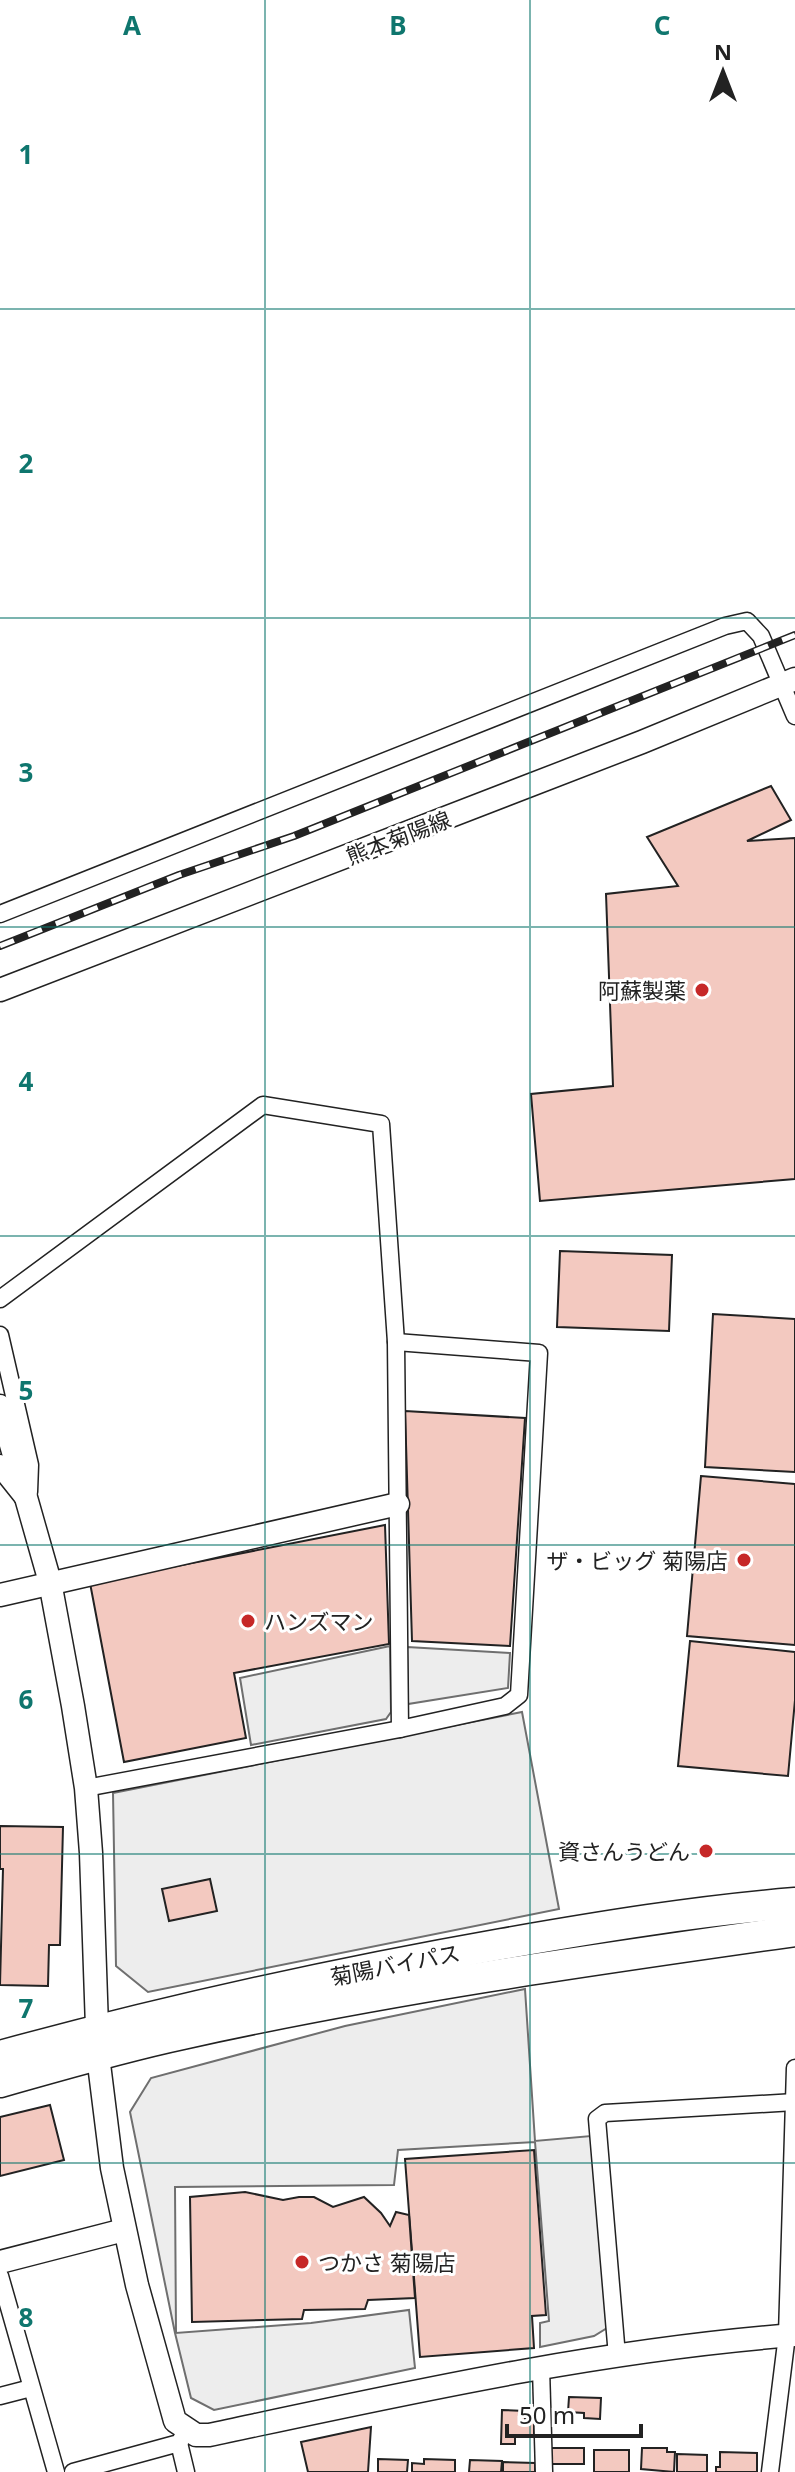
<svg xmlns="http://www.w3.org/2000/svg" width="795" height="2472" font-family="'Noto Sans','Noto Sans JP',sans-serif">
	<rect width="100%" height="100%" fill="#fff"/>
	<!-- parking -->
	<g fill="#ededed" stroke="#6f6f6f" stroke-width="2">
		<path d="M390,1646L391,1712L386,1719L251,1745L240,1678Z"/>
		<path d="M407,1647L510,1653L508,1688L408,1704Z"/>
		<path d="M522,1712L559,1909L148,1992L116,1966L113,1793Z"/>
		<path d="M525,1989L535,2141L591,2136L607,2328L594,2336L540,2347V2323L549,2321L535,2142L398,2150L394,2185L175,2187L176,2333L311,2323L409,2310L415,2368L214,2410L191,2398L175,2333L130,2112L151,2078L345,2026Z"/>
	</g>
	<!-- building -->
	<g fill="#f3c9c0" stroke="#222" stroke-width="2">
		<path d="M771,786L791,820L747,841L795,838V1179L540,1201L531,1094L613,1086L606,894L678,886L647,837Z"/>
		<path d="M560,1251L672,1255L669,1331L557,1327Z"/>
		<path d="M713,1314L795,1319V1472L705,1467Z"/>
		<path d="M405,1411L525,1418L510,1646L412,1641Z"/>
		<path d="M701,1476L795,1484V1645L687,1636Z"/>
		<path d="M385,1525L389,1644L234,1673L246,1738L124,1762L90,1583Z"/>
		<path d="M690,1641L795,1652V1700L788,1776L678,1766Z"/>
		<path d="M0,1826L63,1827L60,1945H49L48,1986L0,1985L3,1869H0Z"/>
		<path d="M210,1879L217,1911L169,1921L162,1889Z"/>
		<path d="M50,2105L64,2160L0,2176V2117Z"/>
		<path d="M534,2150L546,2315L532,2316L534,2348L420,2357L405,2159Z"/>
		<path d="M245,2192L283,2200L299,2197H314L333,2207L364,2197L381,2213L390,2226L396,2212L409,2215L415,2298L368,2300L365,2309L304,2310L302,2319L192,2322L190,2197Z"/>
		<path d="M569,2397L601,2398L600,2419L584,2418V2413L568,2412Z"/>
		<path d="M502,2410L525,2411V2419L534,2420V2436L515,2435V2444H501Z"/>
		<path d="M371,2427L368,2472H308L301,2442Z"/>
		<rect x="551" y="2448" width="33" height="16"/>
		<path d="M642,2448H667V2452H675L674,2472L641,2469Z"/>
		<rect x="594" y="2450" width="35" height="22"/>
		<path d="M720,2452L757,2453V2472H716V2467H720Z"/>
		<path d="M677,2454L707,2455V2472H677Z"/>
		<path d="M378,2459L408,2460L407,2472H378Z"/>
		<path d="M424,2459L455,2460V2472H412V2463L424,2464Z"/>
		<path d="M470,2460L502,2461L501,2472H469Z"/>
		<path d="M503,2462L535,2463V2472H503Z"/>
	</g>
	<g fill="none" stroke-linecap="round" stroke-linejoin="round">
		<!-- street casing -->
		<g stroke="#222" stroke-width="19">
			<g id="street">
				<path d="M0,914L725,626L747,621L761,636L795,716"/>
				<path d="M0,1299L263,1105L381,1124L396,1342L400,1729"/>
				<path d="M0,1335L30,1465L29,1492"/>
				<path d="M0,1463L3,1473L23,1498"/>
				<path d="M86,1788L400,1729L505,1706L519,1695L539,1353L396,1342"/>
				<path d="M0,2276L56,2472"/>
				<path d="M617,2356L597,2119L605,2113L795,2102"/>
				<path d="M541,2368L544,2472"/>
				<path d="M0,2396L31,2388"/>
				<path d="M179,2443L186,2472"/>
				<path d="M73,2472L179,2443L186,2431"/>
				<path d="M770,2472L787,2335L795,2068"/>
			</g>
		</g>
		<!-- secondary casing -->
		<g stroke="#222" stroke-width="25">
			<g id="secondary">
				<path d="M0,990L642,742L795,679"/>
				<path d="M0,1406L50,1582L73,1706L86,1788L91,1853L98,2056L112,2168L137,2285L175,2421L196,2435H209C402,2394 597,2350 795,2335"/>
				<path d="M0,1595L398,1504"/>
				<path d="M0,2262L124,2230"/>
			</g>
		</g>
		<!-- highway casing -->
		<g stroke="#222" stroke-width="33">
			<g id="highway">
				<path d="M0,2056C166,2011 332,1974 502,1944C599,1927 696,1911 795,1903"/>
				<path d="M0,2082C60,2065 121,2047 182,2034C385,1989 590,1960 795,1931"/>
			</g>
		</g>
		<!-- street -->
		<use href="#street" stroke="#fff" stroke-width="16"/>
		<!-- secondary -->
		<use href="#secondary" stroke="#fff" stroke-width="22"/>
		<!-- highway -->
		<use href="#highway" stroke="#fff" stroke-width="30"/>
		<!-- rail casing -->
		<g stroke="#222" stroke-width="8">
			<path id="rail" d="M0,946L179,875L294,836L795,635"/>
		</g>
		<!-- rail -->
		<use href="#rail" stroke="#fff" stroke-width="5" stroke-dasharray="15" stroke-linecap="butt"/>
	</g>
	<!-- grid -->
	<path fill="none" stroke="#0f766e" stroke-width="2" stroke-opacity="0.55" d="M265,0V2472M530,0V2472M0,309H795M0,618H795M0,927H795M0,1236H795M0,1545H795M0,1854H795M0,2163H795"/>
	<!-- markers -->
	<g fill="#c62828" stroke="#fff" stroke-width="3">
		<circle cx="702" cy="990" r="8"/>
		<circle cx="744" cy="1560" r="8"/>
		<circle cx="248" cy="1621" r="8"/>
		<circle cx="706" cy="1851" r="8"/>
		<circle cx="302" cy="2262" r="8"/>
	</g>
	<g text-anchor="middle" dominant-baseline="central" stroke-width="6" stroke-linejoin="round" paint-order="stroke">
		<!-- street labels -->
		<g font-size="22" fill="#222" stroke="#fff">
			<text transform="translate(398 837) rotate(-21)">熊本菊陽線</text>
			<text transform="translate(395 1964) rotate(-11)">菊陽バイパス</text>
		</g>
		<!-- poi labels -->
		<g font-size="22" fill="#222" stroke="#fff" text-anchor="end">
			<text x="686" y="990">阿蘇製薬</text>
			<text x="728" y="1560">ザ・ビッグ 菊陽店</text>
			<text x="264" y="1621" text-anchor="start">ハンズマン</text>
			<text x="690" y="1851">資さんうどん</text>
			<text x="318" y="2262" text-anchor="start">つかさ 菊陽店</text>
		</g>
	</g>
	<g font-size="26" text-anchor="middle" font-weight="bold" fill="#0f766e" stroke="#fff" stroke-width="6" stroke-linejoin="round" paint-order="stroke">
		<text x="132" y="35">A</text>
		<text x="398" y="35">B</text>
		<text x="662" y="35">C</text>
		<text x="26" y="164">1</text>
		<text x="26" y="473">2</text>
		<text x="26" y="782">3</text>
		<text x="26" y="1091">4</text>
		<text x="26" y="1400">5</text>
		<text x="26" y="1709">6</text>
		<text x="26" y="2018">7</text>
		<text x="26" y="2327">8</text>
	</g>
	<!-- north arrow -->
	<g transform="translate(723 72)" stroke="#ffffff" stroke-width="6" paint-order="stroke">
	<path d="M0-6L14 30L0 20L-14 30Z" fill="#222222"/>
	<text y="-12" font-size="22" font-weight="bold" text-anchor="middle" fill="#222222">N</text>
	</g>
	<!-- scale -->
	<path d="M507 2424v12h134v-12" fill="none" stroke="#222222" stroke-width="4"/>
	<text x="519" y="2424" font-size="24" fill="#222222" stroke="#ffffff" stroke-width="6" paint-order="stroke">50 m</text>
</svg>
